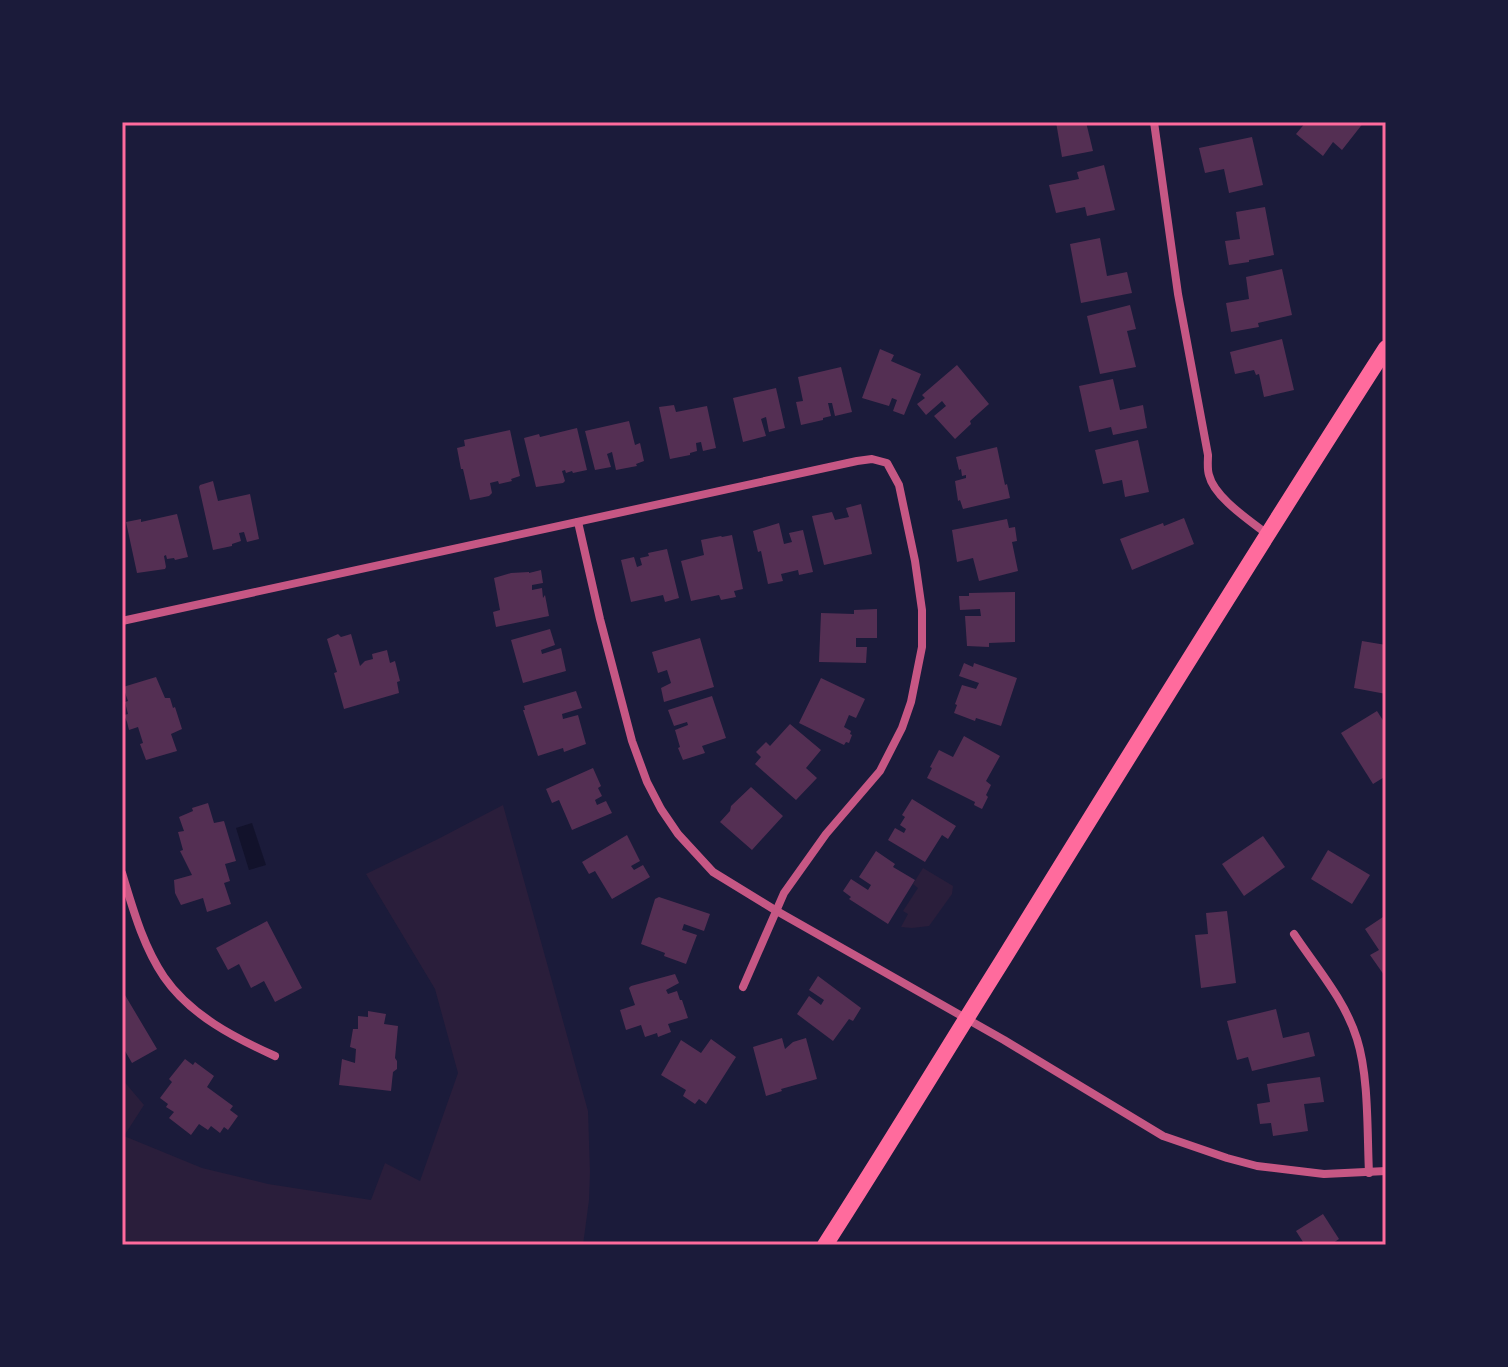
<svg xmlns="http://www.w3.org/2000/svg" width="1508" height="1367" font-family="Lato,sans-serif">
	<rect width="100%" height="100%" fill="#1b1b3a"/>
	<!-- green -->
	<g fill="#2a1e3b">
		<path d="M503,805L588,1111L590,1172L589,1200L583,1245H122V1079L144,1105L124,1136L202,1168L268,1184L371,1200L385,1163L420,1181L458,1073L435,989L366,874L438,839Z"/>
		<path d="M923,868L953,886L952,894L929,926L912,928L901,927L908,914L903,911L918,888L913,884Z"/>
	</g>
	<!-- water -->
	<path fill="#12122b" d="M252,823L266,865L249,870L236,828Z"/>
	<!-- building -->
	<g fill="#542f53">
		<path d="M1056,122H1086L1093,151L1062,157Z"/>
		<path d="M1306,122H1364L1342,150L1333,142L1323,156L1296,134Z"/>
		<path d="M1252,137L1263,185L1229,193L1224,169L1205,173L1199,148Z"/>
		<path d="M1104,165L1115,210L1087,216L1085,207L1056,213L1049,185L1079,179L1077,172Z"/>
		<path d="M1265,207L1274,255L1249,260V262L1229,265L1225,241L1240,239L1236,212Z"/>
		<path d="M1100,238L1107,276L1127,272L1132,293L1081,303L1070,244Z"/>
		<path d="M1282,269L1292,315L1258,323L1259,327L1231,332L1226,303L1249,299L1246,277Z"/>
		<path d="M1130,305L1136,329L1127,331L1136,367L1100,374L1087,316Z"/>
		<path d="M1282,339L1294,390L1264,397L1259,374L1256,375L1254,370L1235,374L1230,352Z"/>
		<path d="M880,349L894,355L891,361L921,374L904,415L893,411L897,400L892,398L889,406L862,398Z"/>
		<path d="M957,365L989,404L970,421L971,424L955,439L934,416L946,406L942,401L926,415L917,404L925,398L922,395Z"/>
		<path d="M841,367L852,412L835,416L832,403H828L831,416L823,418V420L801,425L796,402L803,401L798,377Z"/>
		<path d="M1113,379L1120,410L1143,405L1147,428L1113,435L1111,427L1089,432L1079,386Z"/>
		<path d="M776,388L785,428L769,432L766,417L761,419L766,436L743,442L733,398Z"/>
		<path d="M674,405L676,412L707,406L716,448L703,451L701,442L696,443L697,451L690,453V455L670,459L659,407Z"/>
		<path d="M629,421L635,445L640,443L644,461L636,464L637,466L616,470L612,452L607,454L611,467L595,470L585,431Z"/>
		<path d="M577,428L587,470L573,473L572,471L566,473L565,470L562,471L565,481L563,483L536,487L524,438L539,434L540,437Z"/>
		<path d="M510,430L520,476L511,479L512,481L499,484L498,481L490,483L492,493L489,496L470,500L463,469H461L457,448L465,446L464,440Z"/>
		<path d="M1138,440L1149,492L1125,497L1122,480L1103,484L1095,450Z"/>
		<path d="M997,447L1005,485L1007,484L1010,498L963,509L960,500L958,501L955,481L966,478V475L962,476L961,469L959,470L956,457Z"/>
		<path d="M213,481L218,501L250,494L259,539L247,542L244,532L239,533L241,541L232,544V546L213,550L199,487L200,485Z"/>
		<path d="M861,504L872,554L824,565L812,516L832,512L835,520L849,517L846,508Z"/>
		<path d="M177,514L188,557L175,560L174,558L167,559L166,555L164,556L166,567L165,569L137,573L126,522L141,519V522Z"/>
		<path d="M1184,518L1194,544L1132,570L1120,539L1163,523L1164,526Z"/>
		<path d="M1007,519L1009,528L1015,527L1017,541L1012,542L1018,571L979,581L973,558L957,562L952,530Z"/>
		<path d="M779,523L784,544L792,542L789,533L803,530L813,572L799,575L798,570L781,574L783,581L768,584L761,551L758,552L753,531Z"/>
		<path d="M732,535L743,589L734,591L736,597L721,600L719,595L691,601L681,561L704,555L701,540L721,536L722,537Z"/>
		<path d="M667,549L679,598L665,602L663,595L631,602L621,560L634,557L637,567L642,565L640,558L649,556L648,553Z"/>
		<path d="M541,570L543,583L532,585V590L542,588L543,598L545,595L549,616L496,627L493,612L500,610L494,578L511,573L529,572V573Z"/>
		<path d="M1015,592V642L989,643V647L967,646L965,616H981L980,609L960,610L959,596H969V593Z"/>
		<path d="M877,609V638H856V647H867L866,663L819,662L821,613L854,614V610Z"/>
		<path d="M550,629L555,645L541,650L542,654L561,648L566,671L523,683L511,640Z"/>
		<path d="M338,634L341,637L351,634L360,666L365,661L373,659L372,654L387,650L390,663L395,661L400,681L397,682L399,693L344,709L334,673L337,672L327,639Z"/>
		<path d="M700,638L714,687L664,702L661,688L671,683L667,670L658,673L652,652Z"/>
		<path d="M1362,641L1386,645V694L1354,688Z"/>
		<path d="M964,663L973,667L974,663L1017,678L1001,726L976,718L975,721L954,713L957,705L955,704L962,685L976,689L979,683L959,676Z"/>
		<path d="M156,677L165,698H170L173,708L175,707L182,729L171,734L177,751L146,760L140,744L143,743L138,727L129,730L127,722L124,715L128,714L125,702L128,701L123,687Z"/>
		<path d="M821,678L865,699L856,718L849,715L844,727L851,731L850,734L852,735L849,743L846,742L844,745L799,723Z"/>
		<path d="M576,691L582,708L562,714L563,719L578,715L586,744L564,752L563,748L538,756L523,710H525L524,706Z"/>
		<path d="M712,696L726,738L702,746L705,753L683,760L678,748L680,747L675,730L688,725L687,722L674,726L668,710Z"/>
		<path d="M1377,711L1386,725V776L1373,784L1341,733Z"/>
		<path d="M790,724L821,750L806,768L817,778L796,800L755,764L761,757L756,752L766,742L770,746Z"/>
		<path d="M964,736L1000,756L986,781L991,785L986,795L988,797L982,809L974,805L975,802L927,778L932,768L930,767L939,750L953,757Z"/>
		<path d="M593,768L601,786L598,788L602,796L595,800L597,805L606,801L612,813L572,830L559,800L552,803L546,789Z"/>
		<path d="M751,787L783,816L752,850L720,822L730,811L731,806Z"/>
		<path d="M912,799L956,826L948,839L942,835L925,862L888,840L895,828L904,833L906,829L900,825L905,817L902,815Z"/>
		<path d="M208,803L214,823L224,821L236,861L225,864L230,881L224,883L231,904L207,912L203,898L181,905L175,893L174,880L192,875L180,851L183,850L178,832L184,831L179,817L193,811L192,808Z"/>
		<path d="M627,835L640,861L631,866L634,870L643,865L650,877L612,899L595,871L589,874L582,862Z"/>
		<path d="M1263,836L1285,867L1244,896L1222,864Z"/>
		<path d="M1328,850L1370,875L1352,904L1311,879Z"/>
		<path d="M876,851L895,864L893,867L915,880L888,924L849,899L851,897L843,891L851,879L868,890L871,885L859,877Z"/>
		<path d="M659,897L710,914L704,931L684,924L682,930L697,935L686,964L664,956L665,953L641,944L655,899Z"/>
		<path d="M1227,911L1236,983L1201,988L1195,935L1208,934L1206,913Z"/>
		<path d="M1386,915V974L1384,975L1370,955L1379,950L1365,929Z"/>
		<path d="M267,921L302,988L275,1002L264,981L251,988L239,964L228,970L216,948Z"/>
		<path d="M675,974L679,983L666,990L668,994L677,991L680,1000H682L688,1018L668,1024L671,1032L658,1037L657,1033L645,1037L641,1025L626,1030L620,1010L635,1005L629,988L631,986Z"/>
		<path d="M818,976L861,1008L853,1021L849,1019L833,1041L797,1014L809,996L821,1005L824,1000L809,990Z"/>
		<path d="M122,990L157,1049L132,1063L125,1051L122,1053Z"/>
		<path d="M1276,1009L1283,1038L1309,1032L1315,1056L1252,1071L1248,1057L1237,1060L1227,1021Z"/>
		<path d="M368,1011L386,1014L384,1024L398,1026L395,1058L397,1061V1069L393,1072L391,1091L339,1085L342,1059L355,1063L356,1049L350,1047L353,1029H358V1016L368,1017Z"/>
		<path d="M782,1038L785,1049L793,1042L806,1038L817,1079L781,1089L782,1091L766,1096L753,1047Z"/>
		<path d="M711,1039L736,1057L706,1104L699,1099L695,1104L683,1096L686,1090L661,1075L681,1040L701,1053Z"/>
		<path d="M185,1059L193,1065L195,1062L214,1076L207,1087L233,1106L230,1110L238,1116L228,1130L224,1127L220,1133L211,1126L208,1130L199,1124L191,1135L169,1118L174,1112L166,1107L168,1104L160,1098L172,1082L169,1079Z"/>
		<path d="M1320,1077L1324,1102L1304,1104L1308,1131L1273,1136L1271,1123L1260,1124L1257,1104L1270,1102L1267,1084Z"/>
		<path d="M1323,1214L1339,1239L1330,1245H1305L1296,1231Z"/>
	</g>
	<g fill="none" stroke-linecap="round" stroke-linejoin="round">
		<!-- minor -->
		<g stroke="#c65784" stroke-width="8">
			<path d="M1154,122L1178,294L1208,455C1208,461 1207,469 1209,475C1214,497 1249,520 1267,534"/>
			<path d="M578,522L600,619L632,741L647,782L661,809L678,834L713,872L775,910L1004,1040L1163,1136L1227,1158L1257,1166L1324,1174L1386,1171"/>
			<path d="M122,621L857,461L872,459L887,463L899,485L915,561L922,610V647L911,702L902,728L880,771L826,834L784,893L743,987"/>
			<path d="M122,873C133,909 143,946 164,977C190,1015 235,1038 275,1056"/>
			<path d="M1294,934C1316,967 1345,1000 1357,1039C1369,1077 1367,1132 1369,1173"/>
		</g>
		<!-- secondary -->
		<path stroke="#ff6b9d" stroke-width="16" d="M825,1245C885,1152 942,1057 1001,963C1128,757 1255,552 1386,348"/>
	</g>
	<!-- border -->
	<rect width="1508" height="1367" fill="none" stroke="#1b1b3a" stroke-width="248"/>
	<rect x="124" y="124" width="1260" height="1119" fill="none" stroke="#ff6b9d" stroke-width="3"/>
</svg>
